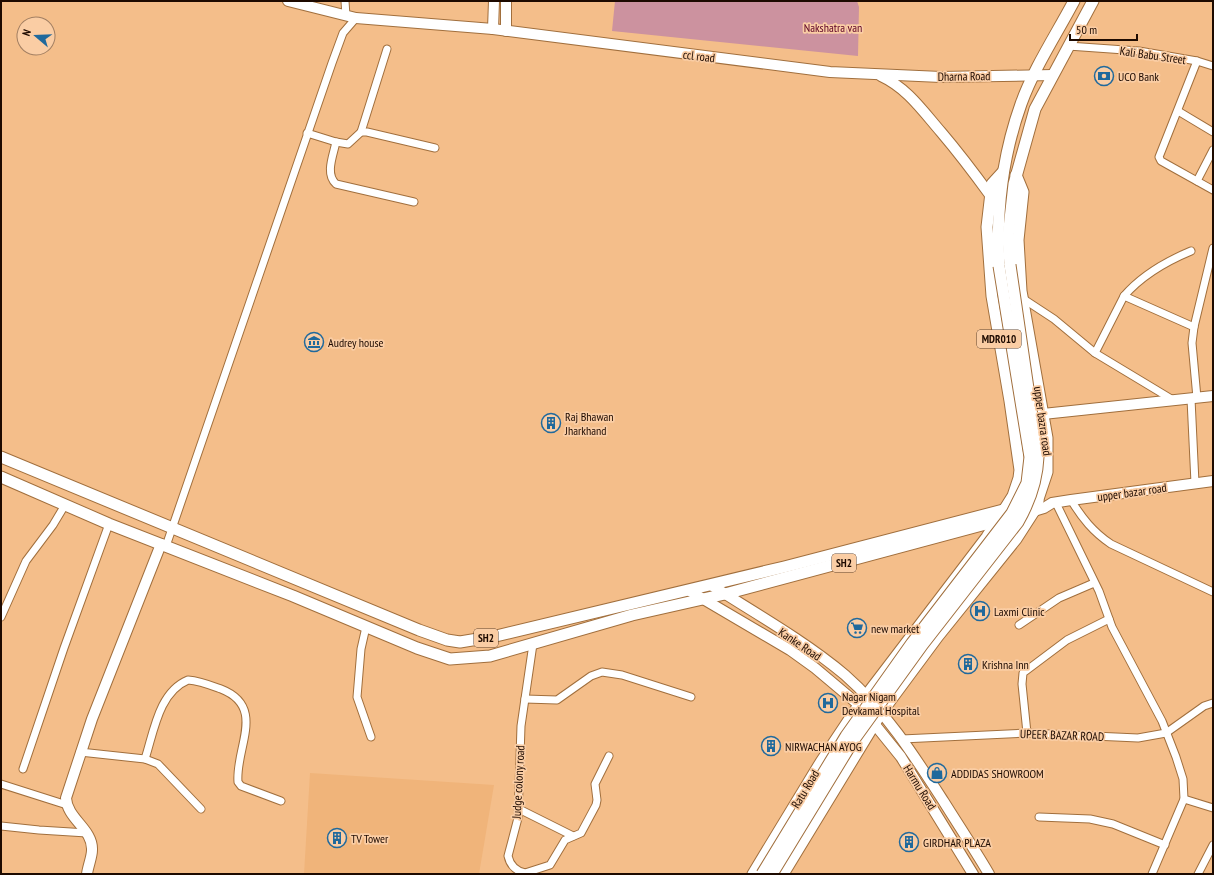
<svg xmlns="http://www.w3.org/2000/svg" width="1214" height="875" font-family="'PT Sans Narrow',sans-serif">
	<rect width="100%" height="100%" fill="#f4be8a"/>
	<!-- built -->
	<path fill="#f0b47a" d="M310,773L494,785L479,874H304Z"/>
	<!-- green -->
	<path fill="#cc929f" d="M615,1H857L859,7L858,56L612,31Z"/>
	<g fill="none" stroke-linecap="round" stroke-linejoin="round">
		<!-- street casing -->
		<g stroke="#a16f3d" stroke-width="9">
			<g id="street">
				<path d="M345,1L346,16"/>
				<path d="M1068,46L1139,51L1197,61L1213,66"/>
				<path d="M1197,61L1159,157L1161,161L1213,190"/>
				<path d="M1178,111L1213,132"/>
				<path d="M361,132L387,49"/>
				<path d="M307,133L336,142L348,144L361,132H367L435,148"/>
				<path d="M336,142C333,156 325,174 336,184L414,202"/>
				<path d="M1197,181L1213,150"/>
				<path d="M1124,296L1194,327"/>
				<path d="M1022,298L1054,319L1095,353L1173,400"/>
				<path d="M1095,353L1124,296C1142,275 1167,261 1191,251"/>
				<path d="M1197,398L1192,343L1194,327L1213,248"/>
				<path d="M1191,399L1195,483"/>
				<path d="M1071,500C1082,518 1093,532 1111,544L1213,592"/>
				<path d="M1056,503L1099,591L1112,627L1162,721L1176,757L1183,779L1184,799L1152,874"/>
				<path d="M166,546L332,63L343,33L356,18"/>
				<path d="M1,617L26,561L53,525L65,505"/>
				<path d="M1019,625L1059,598L1094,583"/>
				<path d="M366,627L361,649L357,697L371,737"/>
				<path d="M533,644L521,726L518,818L508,856C510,865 516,871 525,873L550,865L565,840L581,833L596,805L597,800L595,784L609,756"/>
				<path d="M525,699L557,700L591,676L602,672L622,675L691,697"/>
				<path d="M1027,733L1022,684L1023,673L1067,640L1109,619"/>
				<path d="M902,739L1027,733L1138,738L1166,733L1204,706L1213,703"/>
				<path d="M80,752L145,759L158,764L201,809"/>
				<path d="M145,759C154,731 159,692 188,680C200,681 210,685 221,689C267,707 235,748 238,782L241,786L281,801"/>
				<path d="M23,769L64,648L109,524"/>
				<path d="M1,784L67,805"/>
				<path d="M1184,799L1213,808"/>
				<path d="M519,809L573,836"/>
				<path d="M1039,817L1090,819L1113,824L1165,845"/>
				<path d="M1,826L39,830L87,833"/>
				<path d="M1198,874L1213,845"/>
			</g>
		</g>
		<!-- secondary casing -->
		<g stroke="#a16f3d" stroke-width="12">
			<g id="secondary">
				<path d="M288,1L356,18L493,29L830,72L941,77L1053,75"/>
				<path d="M493,29L494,1"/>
				<path d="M506,31V1"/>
				<path d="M881,76C907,88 922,110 941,132C958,152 974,173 990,195"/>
				<path d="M1043,414L1213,396"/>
				<path d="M1034,511L1044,508L1052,503L1071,500L1213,481"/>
				<path d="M711,585C755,613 806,642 845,675C885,710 915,757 944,802C959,826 975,850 989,874"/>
				<path d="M688,590L790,650L815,668L859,705L901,757L973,874"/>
				<path d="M87,874C88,866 92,857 92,850C93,829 67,819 66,798L92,719L161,544"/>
			</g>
		</g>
		<!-- primary casing -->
		<g stroke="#a16f3d" stroke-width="13">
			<g id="primary">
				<path d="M1010,265L1008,237L1014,184L1035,109L1093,1"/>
				<path d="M999,266C996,211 1002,157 1021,104C1034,68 1056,35 1074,1"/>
				<path d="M1,457L419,630L447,640L460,642L496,636L784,567L1038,501"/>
				<path d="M1,477L109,524L293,596L417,648L450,659L490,656L632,615L725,594L1034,511"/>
				<path d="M753,874L821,762L859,705L987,537L1013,496L1019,478L1020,470L1010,401L992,296L987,227L992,184L1003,172"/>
				<path d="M783,874L881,713L938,636L1016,539L1034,511L1047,472V438L1021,291L1018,240L1023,192L1016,175"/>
			</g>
		</g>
		<!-- street -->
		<use href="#street" stroke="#fff" stroke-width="7"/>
		<!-- secondary -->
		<use href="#secondary" stroke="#fff" stroke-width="10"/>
		<!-- primary -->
		<use href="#primary" stroke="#fff" stroke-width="11"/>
		<!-- primary-bridge casing -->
		<g stroke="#a16f3d" stroke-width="13" stroke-linecap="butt">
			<g id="primary-bridge">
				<path d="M762,874L846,736L912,643L1012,513L1027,483L1030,457L999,266"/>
				<path d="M772,874L853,741L923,644L1018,522C1030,501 1037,481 1038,457L1010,265"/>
			</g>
		</g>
		<!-- primary-bridge -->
		<use href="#primary-bridge" stroke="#fff" stroke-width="11"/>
	</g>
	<!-- icons -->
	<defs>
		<g id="bank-ring" transform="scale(1)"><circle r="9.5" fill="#facda4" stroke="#20699c" stroke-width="1.5"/><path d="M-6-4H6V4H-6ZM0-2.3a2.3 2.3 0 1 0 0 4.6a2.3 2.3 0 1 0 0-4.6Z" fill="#20699c"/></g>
		<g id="museum-ring" transform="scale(1)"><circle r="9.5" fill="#facda4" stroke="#20699c" stroke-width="1.5"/><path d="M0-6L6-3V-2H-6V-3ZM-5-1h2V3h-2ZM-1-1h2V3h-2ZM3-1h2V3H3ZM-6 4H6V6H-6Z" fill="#20699c"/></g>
		<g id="building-ring" transform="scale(1)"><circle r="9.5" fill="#facda4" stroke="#20699c" stroke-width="1.5"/><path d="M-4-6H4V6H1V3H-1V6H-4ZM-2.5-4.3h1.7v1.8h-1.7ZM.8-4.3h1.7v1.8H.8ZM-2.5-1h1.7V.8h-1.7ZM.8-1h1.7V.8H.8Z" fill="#20699c"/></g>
		<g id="hospital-ring" transform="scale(1)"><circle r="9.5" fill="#facda4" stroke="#20699c" stroke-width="1.5"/><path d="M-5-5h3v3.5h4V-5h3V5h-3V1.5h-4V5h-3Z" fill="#20699c"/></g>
		<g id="supermarket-ring" transform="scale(1)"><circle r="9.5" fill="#facda4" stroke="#20699c" stroke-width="1.5"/><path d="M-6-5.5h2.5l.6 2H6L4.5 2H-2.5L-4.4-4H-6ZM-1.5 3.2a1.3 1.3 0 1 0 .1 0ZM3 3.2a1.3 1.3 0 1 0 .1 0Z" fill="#20699c"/></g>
		<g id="shop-ring" transform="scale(1)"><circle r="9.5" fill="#facda4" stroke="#20699c" stroke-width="1.5"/><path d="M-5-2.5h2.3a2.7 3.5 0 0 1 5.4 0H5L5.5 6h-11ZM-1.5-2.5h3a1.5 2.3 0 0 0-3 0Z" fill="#20699c"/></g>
	</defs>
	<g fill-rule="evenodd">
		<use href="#bank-ring" x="1104" y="76"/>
		<use href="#museum-ring" x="314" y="342"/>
		<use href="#building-ring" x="551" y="423"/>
		<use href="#hospital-ring" x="980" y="611"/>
		<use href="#supermarket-ring" x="857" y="628"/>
		<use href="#building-ring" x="968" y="664"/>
		<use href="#hospital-ring" x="828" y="703"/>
		<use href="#building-ring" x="771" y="746"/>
		<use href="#shop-ring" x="937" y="773"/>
		<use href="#building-ring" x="337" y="838"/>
		<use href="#building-ring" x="909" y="842"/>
	</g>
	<g text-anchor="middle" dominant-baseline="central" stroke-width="3.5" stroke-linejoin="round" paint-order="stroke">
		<!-- shield labels -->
		<g fill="#facda4" stroke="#5f4431" stroke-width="1">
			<rect x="977" y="330" width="44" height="18" rx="3"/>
			<rect x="832" y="554" width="24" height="18" rx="3"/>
			<rect x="474" y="629" width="24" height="18" rx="3"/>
		</g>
		<g font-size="11" font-weight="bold" fill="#1d0a00">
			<text x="999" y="339">MDR010</text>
			<text x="844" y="563">SH2</text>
			<text x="486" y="638">SH2</text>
		</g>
		<!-- park labels -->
		<g font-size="12" fill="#5c0027" stroke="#facda4">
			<text x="833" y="27">Nakshatra van</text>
		</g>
		<!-- street labels -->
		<g font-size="12" fill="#1d0a00" stroke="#facda4">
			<text transform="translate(1153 55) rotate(8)">Kali Babu Street</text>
			<text transform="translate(699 56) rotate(7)">ccl road</text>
			<text transform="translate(964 76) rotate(-1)">Dharna Road</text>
			<text transform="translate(1043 421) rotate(82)">upper bazra road</text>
			<text transform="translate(1132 492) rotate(-8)">upper bazar road</text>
			<text transform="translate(800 644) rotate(34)">Kanke Road</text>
			<text transform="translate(1062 735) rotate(2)">UPEER BAZAR ROAD</text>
			<text transform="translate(518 782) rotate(-87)">Judge colony road</text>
			<text transform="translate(920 787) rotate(58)">Harmu Road</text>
			<text transform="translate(805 789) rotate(-59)">Ratu Road</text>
		</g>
		<!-- poi labels -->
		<g font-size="12" fill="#1d0a00" stroke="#facda4" text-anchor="start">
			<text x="1118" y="76">UCO Bank</text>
			<text x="328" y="342">Audrey house</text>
			<text x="565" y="416">Raj Bhawan<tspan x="565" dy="14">Jharkhand</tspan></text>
			<text x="994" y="611">Laxmi Clinic</text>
			<text x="871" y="628">new market</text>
			<text x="982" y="664">Krishna Inn</text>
			<text x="842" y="696">Nagar Nigam<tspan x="842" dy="14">Devkamal Hospital</tspan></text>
			<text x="785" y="746">NIRWACHAN AYOG</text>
			<text x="951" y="773">ADDIDAS SHOWROOM</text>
			<text x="351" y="838">TV Tower</text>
			<text x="923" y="842">GIRDHAR PLAZA</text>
		</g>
	</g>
	<!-- border -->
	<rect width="1214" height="875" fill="none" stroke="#1d0a00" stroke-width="4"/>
	<!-- north arrow -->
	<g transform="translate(36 36) rotate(289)"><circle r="19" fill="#facda4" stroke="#a27f62"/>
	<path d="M0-3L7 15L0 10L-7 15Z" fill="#20699c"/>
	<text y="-6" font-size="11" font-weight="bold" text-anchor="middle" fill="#1d0a00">N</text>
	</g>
	<!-- scale -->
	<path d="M1070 34v6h67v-6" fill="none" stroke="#1d0a00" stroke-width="2"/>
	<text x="1076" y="34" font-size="12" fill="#1d0a00" stroke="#facda4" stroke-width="3" paint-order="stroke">50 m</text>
</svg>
